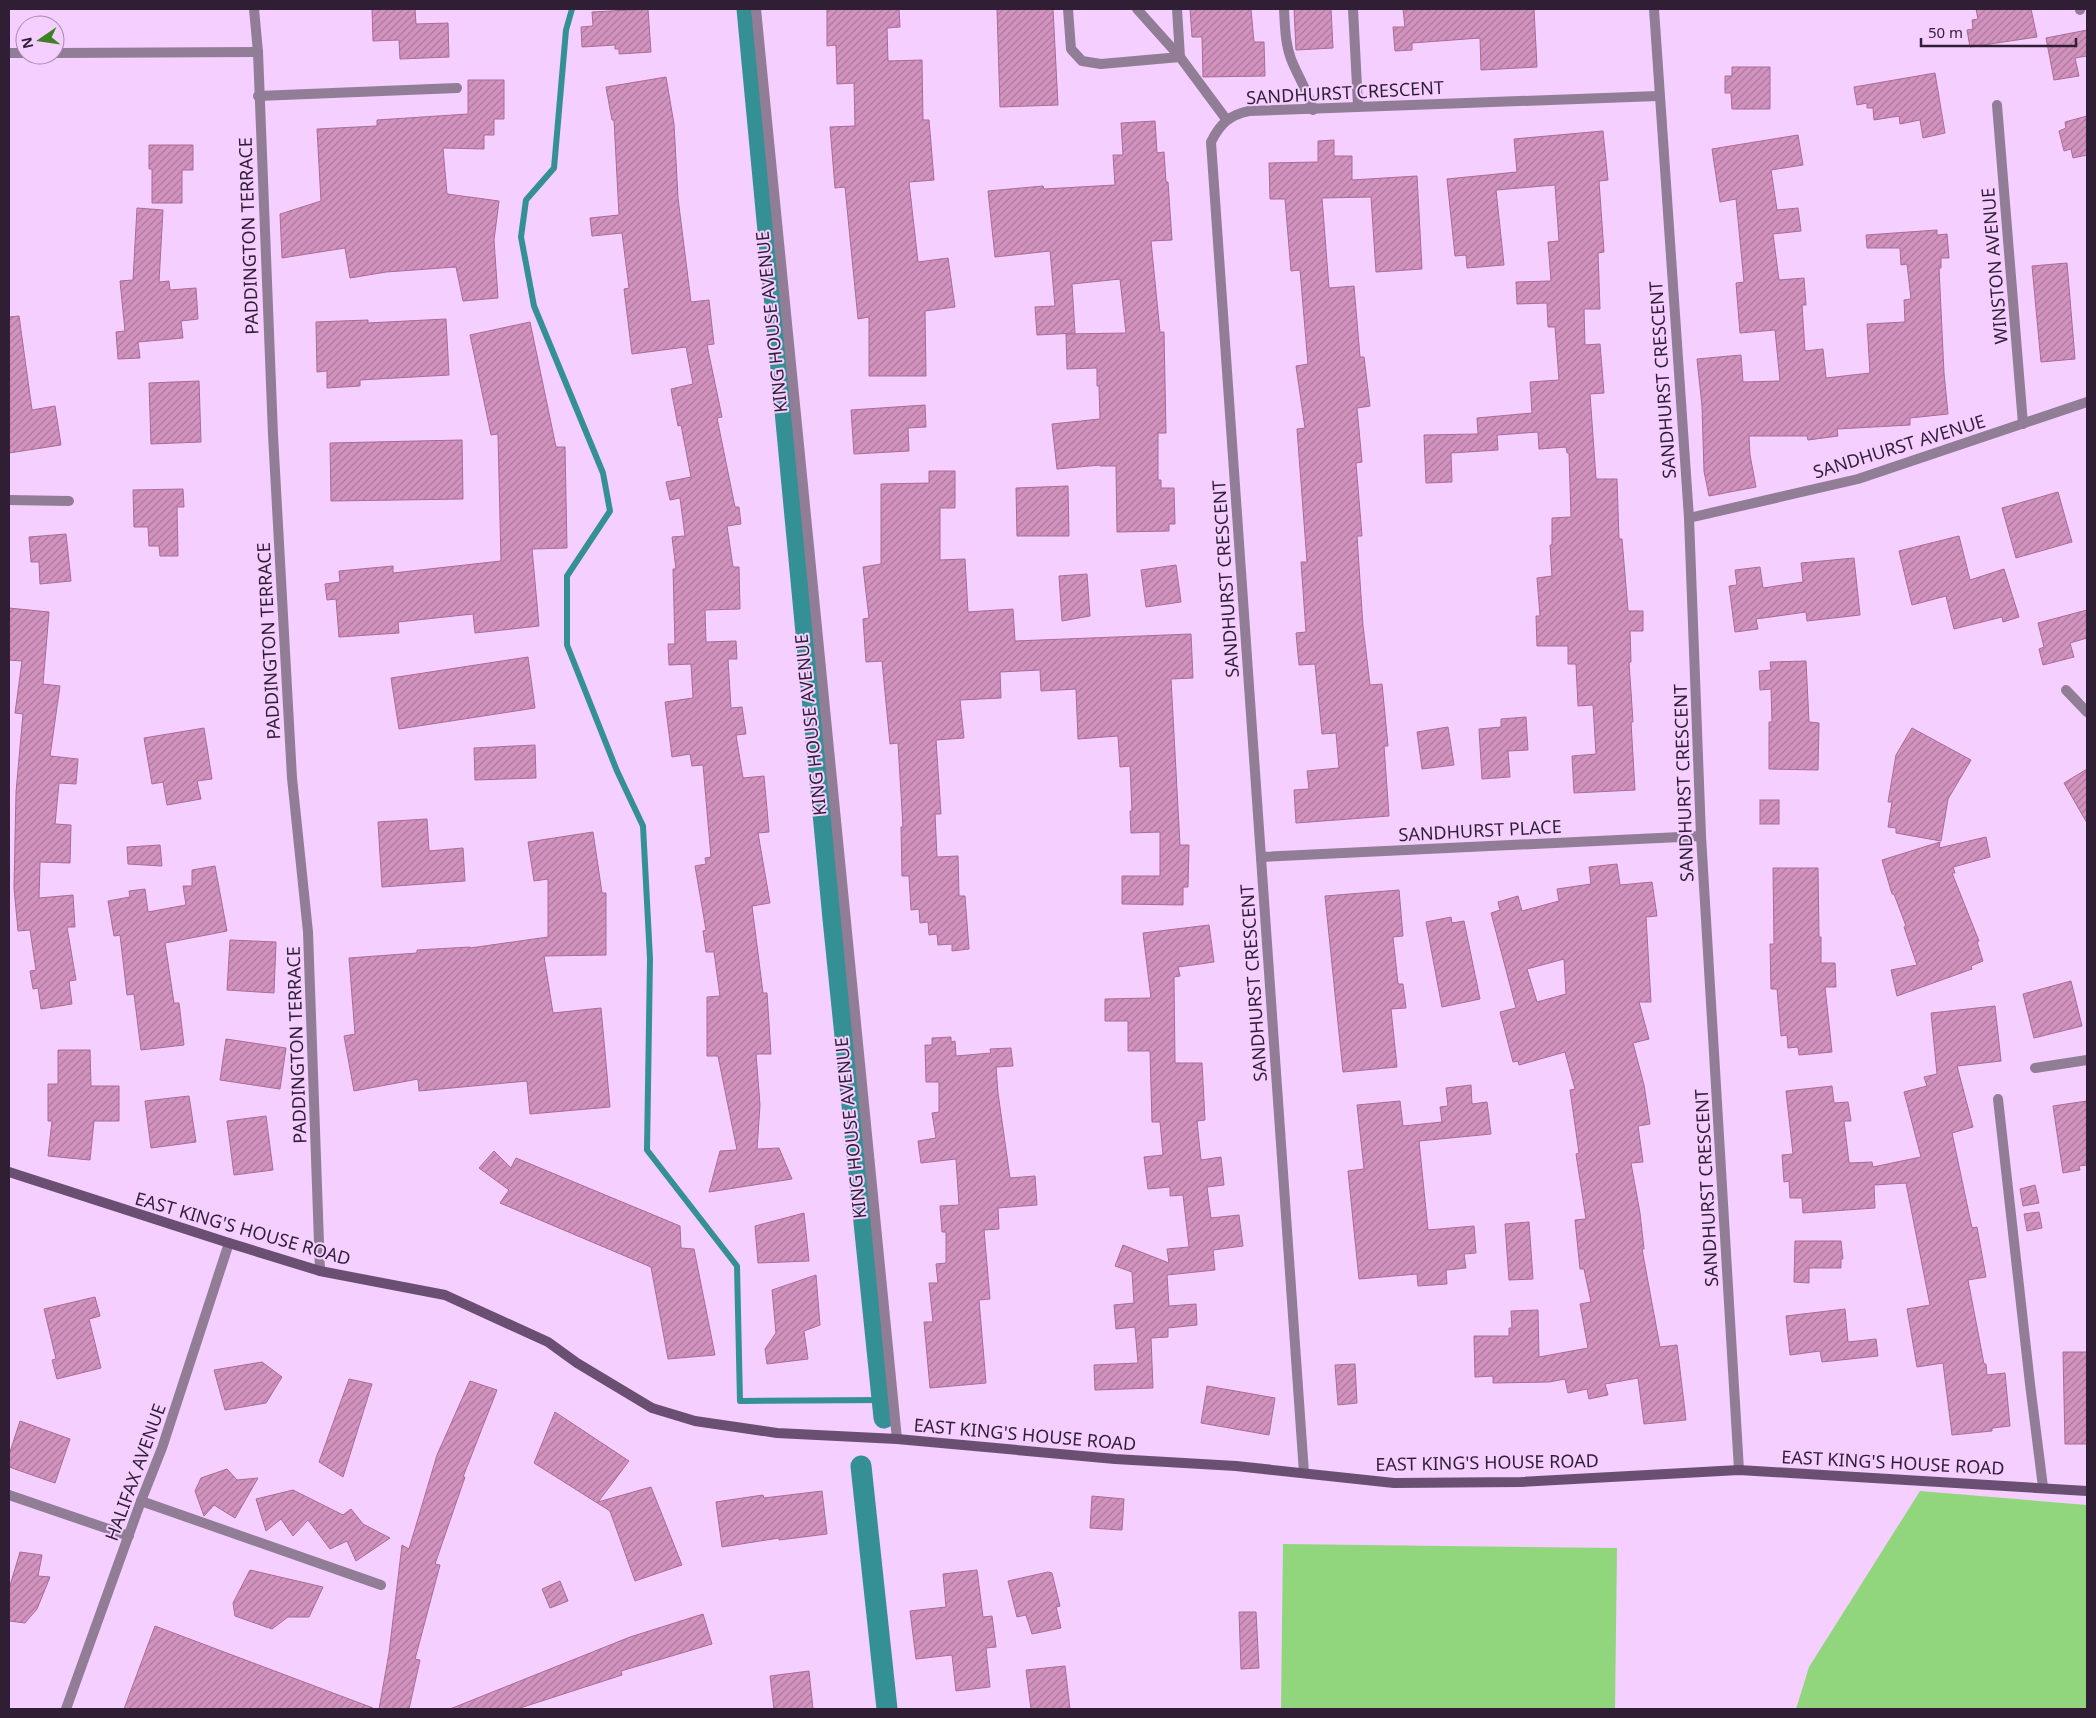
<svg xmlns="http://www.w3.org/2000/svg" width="2096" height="1718" font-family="'Noto Sans',sans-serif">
	<defs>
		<pattern id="building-hatch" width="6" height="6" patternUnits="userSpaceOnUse" patternTransform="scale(1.25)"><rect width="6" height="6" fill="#d393bf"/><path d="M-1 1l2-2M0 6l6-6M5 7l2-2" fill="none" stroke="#ac779c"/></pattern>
	</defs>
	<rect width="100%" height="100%" fill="#f5cfff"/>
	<!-- park -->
	<g fill="#91d57d">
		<path d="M1920,1491L2087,1505V1709H1796L1809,1667Z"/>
		<path d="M1283,1544L1617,1548L1615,1709H1281Z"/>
	</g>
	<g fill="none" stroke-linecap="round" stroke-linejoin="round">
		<!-- stream -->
		<path stroke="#349094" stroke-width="6" d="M572,9L566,30L554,168L526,200L521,237L534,306L603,473L610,511L567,576V645L617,771L643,826L650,959L647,1150L737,1266L740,1401L882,1400"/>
		<!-- canal -->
		<g stroke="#349094" stroke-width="21">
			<path d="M747,9L833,919L884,1418"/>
			<path d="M861,1466L887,1709"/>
		</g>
	</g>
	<!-- building -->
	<g fill="url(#building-hatch)" stroke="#a96c96" fill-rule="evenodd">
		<path d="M372,9H415L416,24L448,23L449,57L400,59L399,40L373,41Z"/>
		<path d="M648,9L651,52L619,54V49H615V45L582,47L581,27L593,26L592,12Z"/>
		<path d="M827,9H899L900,27L887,28L888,61L922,60L923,120H929L934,180L909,182L918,262L948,258L955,307L925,311L926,376H869V317L858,319L845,187L835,188L830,127L855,126L854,83L837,84L836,45L827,46Z"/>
		<path d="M997,9H1053L1058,105L1000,107Z"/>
		<path d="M1190,9H1251L1254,42H1264L1265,76L1203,77L1202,37H1192Z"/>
		<path d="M1294,9H1331L1333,48L1296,50Z"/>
		<path d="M1403,9H1534L1537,67L1481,70L1480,38L1412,43V50L1395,51L1393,27H1405Z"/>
		<path d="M1976,9H2031L2037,37L1970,47L1967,30L1973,29L1972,20L1978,19Z"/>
		<path d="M2087,30V56L2075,58L2079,76L2054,80L2046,38Z"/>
		<path d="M1732,67H1770V109H1732L1731,93H1725V76H1732Z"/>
		<path d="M1935,73L1945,133L1923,138L1920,120L1900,124L1899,116L1874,120L1873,108H1867V103L1857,105L1854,87Z"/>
		<path d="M666,77L674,124L678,198L691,302L709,300L714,344L707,345L722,417L717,418L735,507H739L741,524L727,526L733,567H739L740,609L705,610L706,642L736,641L737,659H728L731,708L742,707L746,734L736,735L743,778L764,776L769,832L758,833L770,903L752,906L763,993H767L771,1054H756L760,1105L757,1149L779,1148L792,1179L709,1192L720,1151L737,1150L718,1056H707V997L720,996L714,952H706L703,931L706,930L695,866L706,864L705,858L711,857L703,765L692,766L690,754L672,757L665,702L693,698L691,664L669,665L668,644H675L673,569H676L672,537L685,536L680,498L670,500L666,482L691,477L681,425L678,426L671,389L693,384L686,347L632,354L624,289L629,288L622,233L592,236L590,218L619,215L614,120H612L606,87Z"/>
		<path d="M468,80H504V119H494V135H484V149L443,148L447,194L499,201L494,240L498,298L463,301L456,267L386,272L350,278L345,248L282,258L280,214L321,201L317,129L377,126V120L468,114Z"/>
		<path d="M2087,116V155L2073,158L2071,149L2064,151L2059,131L2066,128L2065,122Z"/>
		<path d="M1155,121L1157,153L1164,152L1166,182H1168L1172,240L1151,241L1160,332H1164L1166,433H1158V480H1161V488H1174L1175,524H1169V531L1117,532L1116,466H1100V465L1057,469L1052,424L1100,419L1099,386H1097V368L1067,369L1066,334L1126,333L1120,279L1072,284L1075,333L1037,335L1035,307L1055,306L1050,251L995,257L988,191L1043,186L1044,189L1115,185L1113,155H1123L1121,123Z"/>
		<path d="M1603,131L1608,180L1599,181L1604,252L1598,253L1600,309H1584L1585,345L1600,344L1604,393L1590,394L1596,479H1617L1619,539H1622L1628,611H1643V631H1630L1631,662H1629L1633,722H1631L1635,790L1574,793L1572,756L1596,754L1593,705L1578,706L1576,664H1568V646H1537L1536,616H1540L1537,578L1552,576L1550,545H1552V518L1571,517L1569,453H1567L1566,447L1539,449L1538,432L1497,435L1498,450L1451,453L1452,482L1426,483L1424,435L1478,434L1477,418L1532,413L1530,382L1559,380L1555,327H1548L1547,303L1517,304L1516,282L1551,281L1548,242L1559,241L1555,185L1496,190L1504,265L1467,268L1466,255L1455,256L1447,179L1517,172L1514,139Z"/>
		<path d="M1798,135L1803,165L1771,170L1777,210L1798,208L1801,231L1773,234L1779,280L1804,278L1806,305H1802L1805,351L1823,349L1826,378L1870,373L1867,324L1905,322L1904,300L1911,299L1907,264L1901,265L1900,248H1867L1866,235L1937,230V235L1947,234L1949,258H1941V268H1939L1944,373L1948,414L1910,418V425L1837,429L1838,436L1808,440L1807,436H1749L1750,455L1756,487L1709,496L1704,471L1702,406L1697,359L1741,355L1743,382L1780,381L1775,330L1740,333L1736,283L1744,282L1736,199L1720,202L1712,149Z"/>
		<path d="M1334,140V156H1352V180L1417,176L1422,269L1376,272L1371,197L1322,198L1329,288L1354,286L1360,357H1364L1370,406L1357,408L1362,462L1356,463L1362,536H1357L1363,626L1370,685L1382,684L1388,746H1384L1389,816L1296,823L1294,790L1309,789L1307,771L1339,768L1336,733L1322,734L1315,664L1299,665L1296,633L1306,632L1301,562H1307L1297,429L1305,428L1296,366L1308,364L1300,270L1291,271L1285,199H1270L1269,163L1318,162V141Z"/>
		<path d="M149,145H193V170H182V203H152V169H149Z"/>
		<path d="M137,208L163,210L159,282L169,281L170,290L196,288L198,319L181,321L183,338L138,342L140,358L118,359L116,332L125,331L120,281L133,280Z"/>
		<path d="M2067,263L2075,359L2041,362L2032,266Z"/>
		<path d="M19,316L32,410L55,406L61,445L9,453V317Z"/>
		<path d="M446,319L449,375L360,380V386L327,388V371L317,372L316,322L368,320V323Z"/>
		<path d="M530,322L556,447H565L567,548L532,549L539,626L475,633L473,614L398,622L399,633L339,637L336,599L327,600L325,584L340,582L339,571L393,566V573L501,561L498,434L491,435L470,335Z"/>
		<path d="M199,381L201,442L151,444L149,383Z"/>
		<path d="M925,405L926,427L908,428L909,451L854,454L851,410Z"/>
		<path d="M462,440L463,499L331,501L330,443Z"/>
		<path d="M929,471H955V508H940V560L965,559L968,612L1013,609L1015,641L1191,634L1193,678L1171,679L1180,845H1189L1188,887H1183V905L1122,904V876H1160V832L1131,833L1130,811H1132L1130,766L1120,767L1118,736L1078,739L1076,689L1041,691L1040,670L1000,672L1001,698L960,700L964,738L936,740L941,814H935L937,857L958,856L959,896H965L969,949L952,951V944L938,945L937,934L929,935L928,922L920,923L919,909L911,910L909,876H902L901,827H903L898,743L890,744L882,661L866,662L863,619L869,618L863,567L881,564V484L929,483Z"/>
		<path d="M1068,486L1069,536H1017L1016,488Z"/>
		<path d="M183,489L184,507H177L178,556H160L159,546H149L148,527H134L133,490Z"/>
		<path d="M2058,492L2072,542L2016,558L2002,508Z"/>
		<path d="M66,534L71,581L40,584L39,562H31L29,537Z"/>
		<path d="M1959,536L1970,580L2004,569L2019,617L2003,622L2002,617L1954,629L1946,596L1912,605L1899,551Z"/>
		<path d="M1854,558L1860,615L1807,621L1806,612L1756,619L1758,629L1735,632L1729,586L1737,585L1735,570L1760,567L1763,588L1803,582L1801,563Z"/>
		<path d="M1176,565L1181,602L1146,607L1141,570Z"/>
		<path d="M1087,574L1090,616L1062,621L1059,576Z"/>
		<path d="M9,608L49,612L43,684L60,686L50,756L78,759L76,784L59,783L55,824L71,825L70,863L40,862L39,898L73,895L75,927H67L76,980L69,981L72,1004L41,1009L38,988L33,989L30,971L36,970L30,930L18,931L14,888L16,792L23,714L15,713L22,661L9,660Z"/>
		<path d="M2087,610V638L2070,643L2074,657L2043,665L2039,649L2044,647L2038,623Z"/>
		<path d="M528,657L535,708L399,729L391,678Z"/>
		<path d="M1806,661L1809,722L1819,723L1818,770L1769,769V722H1772L1771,689L1760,690L1759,671L1771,670L1770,662Z"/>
		<path d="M1526,717L1528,750L1508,751L1510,777L1482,779L1479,729L1501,727V719Z"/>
		<path d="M1448,727L1454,765L1422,769L1417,732Z"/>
		<path d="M204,728L212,779L197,781L201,799L167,805L163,782L152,784L144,738Z"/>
		<path d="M1912,728L1971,760L1948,799L1941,841L1896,833V828L1888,827L1892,802H1888L1896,755Z"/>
		<path d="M535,745L536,778L475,780L474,748Z"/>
		<path d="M2087,769V823L2064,783Z"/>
		<rect x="1760" y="800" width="19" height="24"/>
		<path d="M427,819L429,851L463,848L465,881L382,887L378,822Z"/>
		<path d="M593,832L602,893H606V955L544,956L553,1013L601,1008L610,1107L530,1114L527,1081L419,1091L418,1079L354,1091L344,1036L355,1034L349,958L417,953V950L470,947V948L548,937V879L534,881L528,842Z"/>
		<path d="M1986,837L1990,857L1953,867L1955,873H1952L1979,941L1977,942L1983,961L1971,966L1972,969L1897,996L1891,970L1917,965L1904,927L1906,926L1894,894H1892L1882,860L1940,842L1939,848Z"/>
		<path d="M160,845L162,866L128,864L127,847Z"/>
		<path d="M1617,864L1620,885L1652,882L1657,916L1646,917L1651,1002H1639L1649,1039L1633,1043L1644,1085L1650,1124L1638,1126L1643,1162L1631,1163L1640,1213L1644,1249H1642L1660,1347L1677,1345L1686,1420L1644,1424L1638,1378L1605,1384L1608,1395L1589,1399L1587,1389L1568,1393L1565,1379L1549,1382L1493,1383V1376L1475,1377L1474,1336H1509V1328H1512L1511,1311L1538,1310L1539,1357L1588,1348L1580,1304L1591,1302L1584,1269H1580L1575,1220L1586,1219L1576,1154L1579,1153L1570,1090L1575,1089L1565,1052L1519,1065L1518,1061L1513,1062L1500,1012L1516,1008L1491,913L1500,910L1498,902L1518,896L1522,911L1559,901L1557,889L1591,884L1589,867ZM1564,959L1566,994L1537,1002L1527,969Z"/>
		<path d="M215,866L227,931L165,943L174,1003H179L184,1045L141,1050L134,994L127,995L120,935L114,936L108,901L130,897L129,891L145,889L148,912L186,905L183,886H192V870Z"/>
		<path d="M1773,868H1818L1819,937H1821V963H1835L1836,987H1825L1832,1052L1799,1055L1798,1047L1788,1048L1787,1035L1781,1036L1777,989H1771L1770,944H1774Z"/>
		<path d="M1399,890L1403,936L1393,937L1398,984H1403L1406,1008L1391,1009L1397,1067L1343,1072L1325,896Z"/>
		<path d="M1451,917L1452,923L1464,921L1480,999L1442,1007L1426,922Z"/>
		<path d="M1209,925L1214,962L1178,967L1180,976L1174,977L1175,1063H1202L1205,1120L1197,1121L1201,1160L1221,1157L1224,1185L1207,1187L1211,1218L1239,1215L1243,1246L1213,1250L1215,1270L1167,1275L1169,1306L1196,1304L1197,1325L1168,1328V1337L1151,1338L1153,1388L1095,1390L1094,1365L1138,1363L1135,1327L1116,1329L1114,1305L1134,1303L1132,1272L1115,1266L1123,1245L1169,1263L1167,1249L1189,1247L1183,1195L1170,1196V1187L1148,1189L1144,1157L1163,1155L1160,1122H1152L1150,1051H1128V1021H1105V999L1151,998L1143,933Z"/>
		<path d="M230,940L276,942L274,993L227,990Z"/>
		<path d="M2071,981L2082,1026L2034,1038L2023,994Z"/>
		<path d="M1995,1006L2001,1061L1957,1066L1973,1127L1952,1133L1972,1228L1977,1227L1986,1277L1968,1280L1984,1364H1986L1987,1375L2005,1373L2010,1426L1992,1428V1431L1952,1435L1943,1363L1917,1367L1907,1309L1930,1305L1906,1183L1874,1185L1875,1208L1803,1213L1802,1198H1790L1789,1181L1784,1182L1782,1155L1793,1154L1786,1091L1832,1086L1834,1103L1848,1102L1851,1121H1844L1849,1163L1872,1162L1873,1167L1921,1157L1904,1092L1927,1086L1924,1077L1937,1074L1931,1013Z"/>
		<path d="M951,1037V1042L955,1041L956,1056L991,1053L990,1049L1011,1048L1013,1066L996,1067L998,1093L1010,1178L1035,1176L1037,1205L998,1208L999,1229L984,1230L990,1299L979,1300L986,1383L930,1388L924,1322H933L929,1283H938L936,1264L946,1263V1232H942L940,1206L959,1205L956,1159L921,1163L918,1141L936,1138L932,1113L939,1112V1082H926L925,1045H932V1038Z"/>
		<path d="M226,1039L286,1048L280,1089L220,1080Z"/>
		<path d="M58,1050H90L91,1086H119V1121H94L90,1160L48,1156L52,1121H48V1084H58Z"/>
		<path d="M1471,1085L1472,1104L1487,1102L1491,1134L1419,1141L1428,1230L1474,1226L1476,1253L1464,1254L1466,1268L1446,1270L1447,1284L1418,1286L1417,1274L1359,1279L1348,1171L1364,1169L1357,1105L1400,1101L1403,1126L1442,1122L1440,1107L1448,1106L1446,1088Z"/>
		<path d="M189,1096L196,1142L151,1148L145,1101Z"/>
		<path d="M2087,1101V1165L2079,1166L2080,1170L2063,1173L2053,1106Z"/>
		<path d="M266,1116L273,1170L234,1175L227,1121Z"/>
		<path d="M494,1151L511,1168L516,1158L680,1226L681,1248L694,1249L715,1355L668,1359L651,1267L500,1203L509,1190L479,1168Z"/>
		<path d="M2035,1185L2039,1203L2023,1206L2020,1189Z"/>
		<path d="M2039,1212L2042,1228L2027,1231L2024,1214Z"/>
		<path d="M804,1213L809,1261L758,1263L755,1226Z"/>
		<path d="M1529,1222L1533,1279L1509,1280L1505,1224Z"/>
		<path d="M1795,1241H1841L1843,1259H1841V1268H1809V1283L1794,1282Z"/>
		<path d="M816,1275L820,1325L804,1331L808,1359L767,1364L765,1349L776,1333L772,1290Z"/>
		<path d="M95,1297L100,1316L89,1319L101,1368L57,1379L52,1360L56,1359L44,1309Z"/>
		<path d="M1845,1309L1848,1342L1876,1339L1878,1356L1822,1362L1820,1351L1790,1355L1786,1316Z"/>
		<path d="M2063,1352H2087V1444H2065Z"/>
		<path d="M262,1362L282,1377L266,1403L225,1410L214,1370Z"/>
		<path d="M1355,1364L1357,1403L1338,1405L1335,1365Z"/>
		<path d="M349,1379L372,1384L343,1477L319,1462Z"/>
		<path d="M470,1381L497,1390L463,1477H465L435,1564L440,1565L415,1659L420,1660L409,1709H379L389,1653L402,1545L409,1549L437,1455Z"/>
		<path d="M1207,1386L1275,1398L1269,1435L1201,1423Z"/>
		<path d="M555,1412L629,1461L598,1502L651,1487L682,1565L635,1581L610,1511L534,1463Z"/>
		<path d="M20,1421L70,1439L55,1483L9,1467V1455Z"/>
		<path d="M227,1469L237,1480L258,1478L235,1518L214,1505L204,1516L195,1491L201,1478Z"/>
		<path d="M293,1490L343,1515L351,1509L363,1524L390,1538L356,1561L347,1541L330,1549L308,1520L293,1536L281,1519L266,1531L256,1499Z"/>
		<path d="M822,1491L827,1534L779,1540V1538L722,1547L716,1502L763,1495L764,1498Z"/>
		<path d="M1092,1496L1124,1499L1122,1530L1090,1528Z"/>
		<path d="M20,1552L42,1555L38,1576L50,1577L37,1609L25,1623L9,1621V1589Z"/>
		<path d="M250,1570L323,1587L309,1617H288L272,1629L235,1616L233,1603Z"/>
		<path d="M977,1570L983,1617L992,1616L996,1647L986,1648L990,1687L956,1691L952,1655L916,1659L910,1611L946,1607L943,1574Z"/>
		<path d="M1048,1572L1052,1573L1060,1606L1056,1607L1061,1628L1032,1634L1026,1615L1017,1617L1008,1581Z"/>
		<path d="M560,1581L568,1601L550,1608L542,1589Z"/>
		<path d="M1239,1612H1256L1259,1668L1241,1669Z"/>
		<path d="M703,1614L712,1644L621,1671L622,1675L517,1709H450L630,1637Z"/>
		<path d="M155,1626L373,1708V1709H124Z"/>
		<path d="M1065,1666L1070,1709H1031L1026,1670Z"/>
		<path d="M809,1671L813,1709H774L770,1676Z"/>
	</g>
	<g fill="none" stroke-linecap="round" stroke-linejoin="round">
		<!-- minor -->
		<g stroke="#917d96" stroke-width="10">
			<path d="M254,9L258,52L273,435L292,778L308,932L320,1271"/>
			<path d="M756,9L897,1439"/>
			<path d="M1068,9L1071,49L1082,61L1101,64L1180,57"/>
			<path d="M1137,9L1180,57L1226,119"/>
			<path d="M1177,9L1180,57"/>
			<path d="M1284,9C1285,26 1285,43 1291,59C1298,77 1308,91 1313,110"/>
			<path d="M1353,9L1358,106"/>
			<path d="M1654,9L1689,518L1701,836L1739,1470"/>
			<path d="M2080,9V10"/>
			<path d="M9,53H25"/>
			<path d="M55,53L258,52"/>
			<path d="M258,96L457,88"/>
			<path d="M1997,105L2023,424"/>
			<path d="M9,500L69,501"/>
			<path d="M1689,518L1858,479L2087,402"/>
			<path d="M2066,690L2087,712"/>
			<path d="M1261,857L1701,836"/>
			<path d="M2035,1068L2087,1060"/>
			<path d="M1998,1099L2030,1384L2043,1487"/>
			<path d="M1304,1473L1211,142C1220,124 1229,115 1249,111L1658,96"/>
			<path d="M9,1495L129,1536"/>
			<path d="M141,1501L381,1585"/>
			<path d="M66,1709L141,1501L162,1448L229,1243"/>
		</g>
		<!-- secondary -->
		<path stroke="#6b4f73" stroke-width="10" d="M9,1172L229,1243L320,1271L445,1295L548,1342L577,1363L652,1408L695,1421L777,1433L897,1439L1115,1459L1236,1466L1394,1483L1521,1482L1739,1470L2087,1491"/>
	</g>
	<g text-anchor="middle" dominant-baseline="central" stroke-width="4" stroke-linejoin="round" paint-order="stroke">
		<!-- street labels -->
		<g font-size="18" fill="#301e35" stroke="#f5cfff">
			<text transform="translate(1345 92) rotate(-3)">SANDHURST CRESCENT</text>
			<text transform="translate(248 236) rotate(-92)">PADDINGTON TERRACE</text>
			<text transform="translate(1994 266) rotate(-95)">WINSTON AVENUE</text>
			<text transform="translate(771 322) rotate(-96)">KING HOUSE AVENUE</text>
			<text transform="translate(1662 380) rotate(-94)">SANDHURST CRESCENT</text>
			<text transform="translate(1899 446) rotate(-17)">SANDHURST AVENUE</text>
			<text transform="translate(1225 579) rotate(-94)">SANDHURST CRESCENT</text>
			<text transform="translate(268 641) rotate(-93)">PADDINGTON TERRACE</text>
			<text transform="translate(810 725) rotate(-96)">KING HOUSE AVENUE</text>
			<text transform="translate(1683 783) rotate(-92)">SANDHURST CRESCENT</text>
			<text transform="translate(1480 830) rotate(-3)">SANDHURST PLACE</text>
			<text transform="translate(1253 983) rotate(-94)">SANDHURST CRESCENT</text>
			<text transform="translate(296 1045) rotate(-92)">PADDINGTON TERRACE</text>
			<text transform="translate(850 1128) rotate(-96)">KING HOUSE AVENUE</text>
			<text transform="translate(1706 1188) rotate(-93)">SANDHURST CRESCENT</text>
			<text transform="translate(243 1228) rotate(16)">EAST KING'S HOUSE ROAD</text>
			<text transform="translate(1025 1434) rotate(5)">EAST KING'S HOUSE ROAD</text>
			<text transform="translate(1487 1462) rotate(-1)">EAST KING'S HOUSE ROAD</text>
			<text transform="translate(1893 1462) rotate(3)">EAST KING'S HOUSE ROAD</text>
			<text transform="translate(135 1472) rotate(-70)">HALIFAX AVENUE</text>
		</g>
	</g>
	<!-- border -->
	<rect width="2096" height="1718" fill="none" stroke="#301e35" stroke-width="20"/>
	<!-- north arrow -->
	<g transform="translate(40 40) rotate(257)"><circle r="24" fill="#f5cfff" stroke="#a688ae"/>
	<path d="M0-4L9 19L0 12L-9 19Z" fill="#3c8125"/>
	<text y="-8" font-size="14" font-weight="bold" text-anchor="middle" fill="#301e35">N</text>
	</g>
	<!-- scale -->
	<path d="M1921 38v8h155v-8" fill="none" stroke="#301e35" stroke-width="2.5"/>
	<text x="1928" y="38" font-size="15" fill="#301e35" stroke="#f5cfff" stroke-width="4" paint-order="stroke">50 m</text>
</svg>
